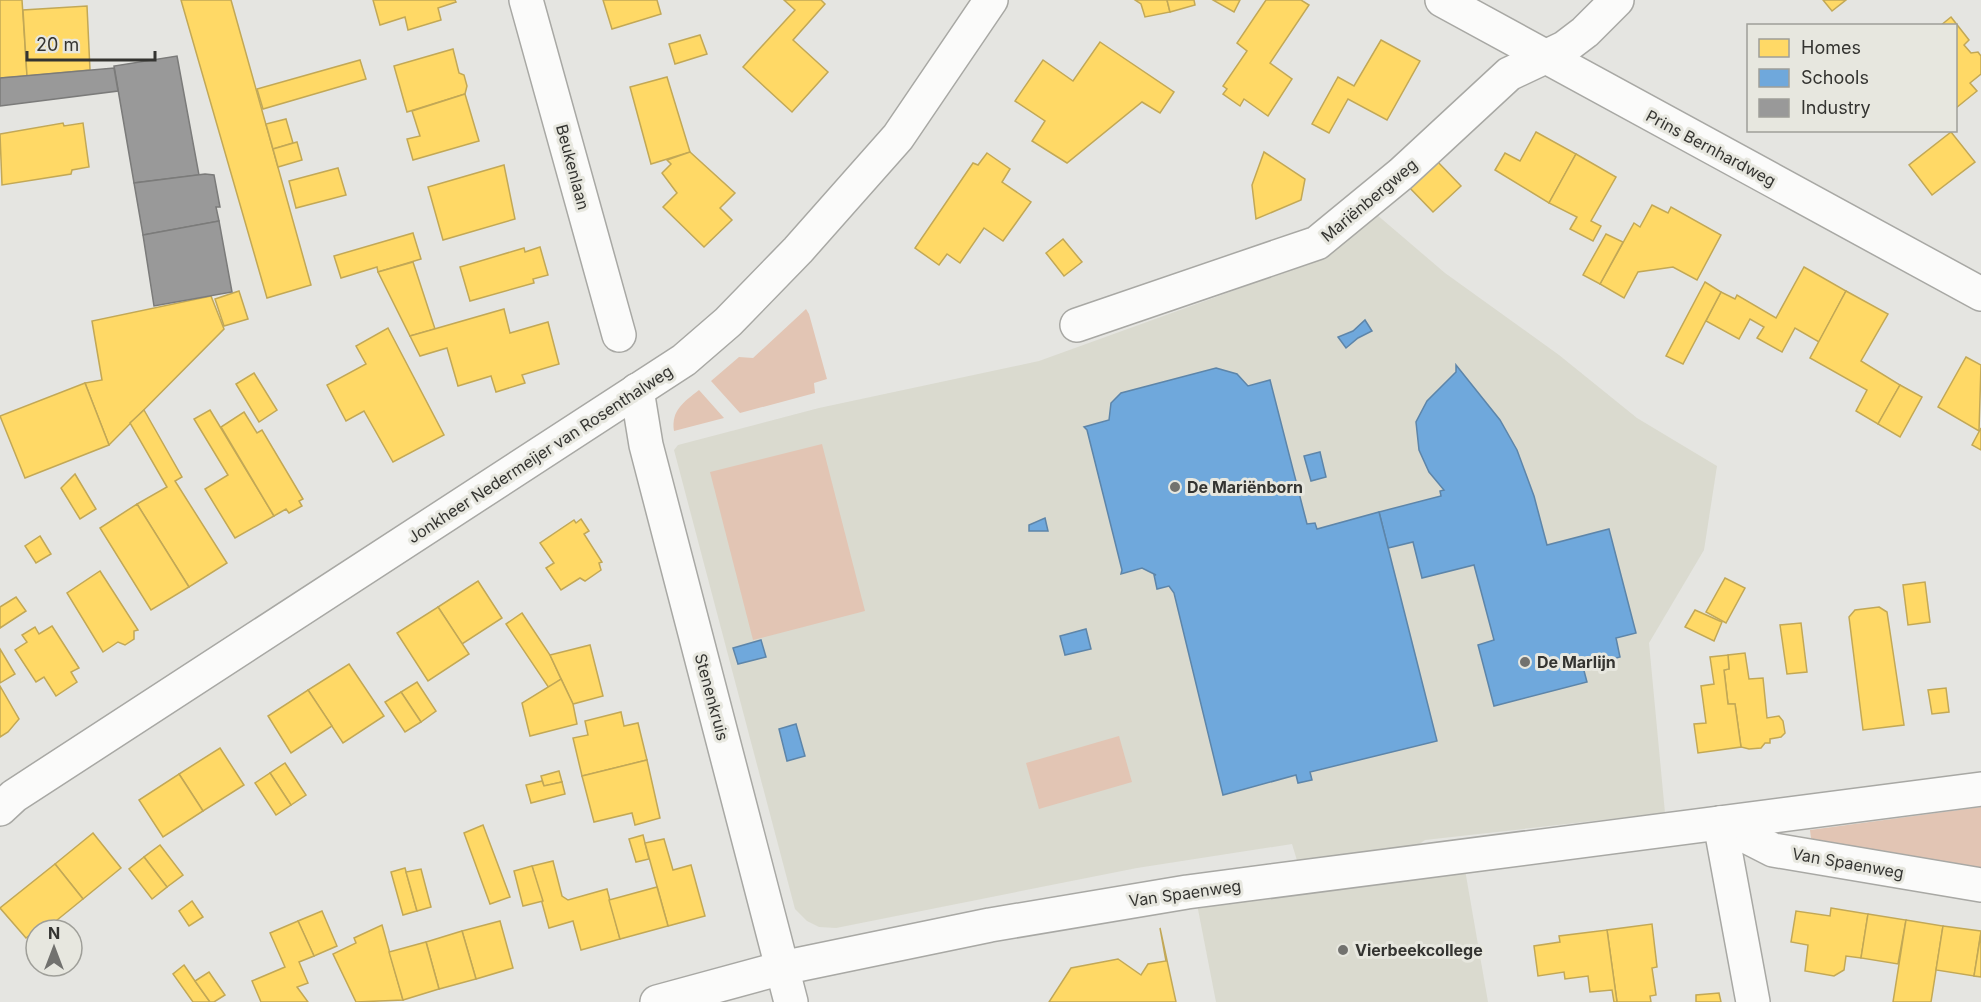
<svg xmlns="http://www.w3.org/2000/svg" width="1981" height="1002" font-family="Inter,sans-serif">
	<rect width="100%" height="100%" fill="#e5e5e1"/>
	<!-- built -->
	<g fill="#dadacf">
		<path d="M1376,214L1445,273L1559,355L1637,418L1717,466L1704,550L1649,643L1665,813L1425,840L1405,854L1299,867L1292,844L1137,868L836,928L819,927L807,921L795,909L674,450L678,445L819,408L1039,361L1302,266L1326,255Z"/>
		<path d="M1464,864L1488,1002H1216L1196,899Z"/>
	</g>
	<!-- green -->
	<g fill="#e2c5b4">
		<path d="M806,309L809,314L827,379L814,383L815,393L740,413L711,381L739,357L753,358Z"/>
		<path d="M699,390L724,418L674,431C671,410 684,402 699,390Z"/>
		<path d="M822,444L865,611L753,640L710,472Z"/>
		<path d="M1119,736L1132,782L1039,809L1026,763Z"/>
		<path d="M1981,807V872L1812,846L1810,830Z"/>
	</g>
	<!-- homes -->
	<g fill="#ffd966" stroke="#c2a856" stroke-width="1.5">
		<path d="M0,0H22L27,76L0,78Z"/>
		<path d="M181,0H231L311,285L267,298Z"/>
		<path d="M373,0H455L456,2L438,8L441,20L408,30L405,17L380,25Z"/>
		<path d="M603,0H657L661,14L612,29Z"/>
		<path d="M784,0H821L825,4L793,40L828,72L792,112L743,67L795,10Z"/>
		<path d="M1135,0H1167L1170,12L1145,17L1141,4Z"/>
		<path d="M1167,0H1194L1195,5L1170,12Z"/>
		<path d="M1213,0H1240L1234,12Z"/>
		<path d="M1266,0H1301L1309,5L1270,63L1292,79L1268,116L1244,99L1240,106L1223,94L1227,89L1223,86L1247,51L1237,43Z"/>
		<path d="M1823,0H1846L1832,11Z"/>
		<path d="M87,6L90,70L27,76L23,10Z"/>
		<path d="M1951,17L1969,40L1964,45L1971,53L1978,52L1981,56V74L1970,83L1977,91L1956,108V26H1940Z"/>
		<path d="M700,35L707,54L675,64L669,44Z"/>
		<path d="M1381,40L1420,61L1387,120L1348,99L1329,133L1312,124L1338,77L1354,86Z"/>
		<path d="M1100,42L1174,92L1160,113L1142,102L1067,163L1032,141L1045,121L1015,101L1043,60L1073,81Z"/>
		<path d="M453,49L459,73L464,75L467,86L465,94L407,112L394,66Z"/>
		<path d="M360,60L366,79L263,109L257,89Z"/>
		<path d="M667,77L690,152L651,164L630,87Z"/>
		<path d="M465,94L479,141L413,160L407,139L420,136L412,111Z"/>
		<path d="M286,119L293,143L273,149L266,124Z"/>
		<path d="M63,123L64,126L83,123L89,167L72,170L71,174L2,185L0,134Z"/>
		<path d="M1536,132L1576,154L1549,203L1495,170L1505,153L1520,161Z"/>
		<path d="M1951,132L1975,162L1932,195L1909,165Z"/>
		<path d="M297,142L302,160L278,167L273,149Z"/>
		<path d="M690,152L735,193L720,208L732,220L704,247L663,207L677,193L662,173L671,164L667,160Z"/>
		<path d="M1264,152L1305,179L1301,200L1256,219L1252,185Z"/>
		<path d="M987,153L1010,169L1002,182L1031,202L1003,241L984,228L960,263L947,254L939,265L915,248L973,163L978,165Z"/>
		<path d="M1576,154L1616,177L1591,221L1601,226L1593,241L1570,229L1577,217L1549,203Z"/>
		<path d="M1435,159L1461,186L1433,212L1407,185Z"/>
		<path d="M504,165L515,219L443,240L428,187Z"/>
		<path d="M338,168L346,195L296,208L289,181Z"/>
		<path d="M1652,205L1668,213L1671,207L1721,235L1697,280L1673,267L1638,272L1624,298L1600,284L1634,223L1640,227Z"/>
		<path d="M413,233L421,259L378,272L377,267L341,278L334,256Z"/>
		<path d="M1606,234L1623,242L1600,284L1583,275Z"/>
		<path d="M1063,239L1082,262L1064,276L1046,253Z"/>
		<path d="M540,247L548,275L533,279L534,283L470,301L460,267L524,248L525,252Z"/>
		<path d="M413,262L435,329L410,336L378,272Z"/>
		<path d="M1804,267L1846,291L1819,342L1795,328L1782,352L1757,338L1764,327L1750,319L1739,339L1706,321L1721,292L1735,299L1737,295L1776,318Z"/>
		<path d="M1705,282L1721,292L1683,364L1666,356Z"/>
		<path d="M239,291L248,319L224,326L215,299Z"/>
		<path d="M1846,291L1888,314L1861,361L1900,385L1878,424L1856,411L1867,390L1810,358Z"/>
		<path d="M211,296L224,329L109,445L85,383L102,380L92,321Z"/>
		<path d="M504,309L510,333L548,322L559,364L522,375L525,383L496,392L491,376L458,386L447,348L420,356L410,336Z"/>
		<path d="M388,328L444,435L393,462L364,411L346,421L327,385L366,364L356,346Z"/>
		<path d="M1966,357L1981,365L1979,431L1938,407Z"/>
		<path d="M254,373L277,410L259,422L236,384Z"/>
		<path d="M85,383L109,445L25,478L0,416Z"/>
		<path d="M1900,385L1922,397L1900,437L1878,424Z"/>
		<path d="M144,410L182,477L175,481L227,563L189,587L137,504L167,487L130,423Z"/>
		<path d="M210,410L274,516L235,538L205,489L228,475L194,419Z"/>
		<path d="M244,412L257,433L262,430L303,499L299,501L302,506L289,513L286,509L274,516L221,427Z"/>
		<path d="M1981,428V450L1972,445Z"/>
		<path d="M75,474L96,509L80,519L61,488Z"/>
		<path d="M137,504L189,587L151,610L100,528Z"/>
		<path d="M581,519L589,531L584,534L602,562L599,563L601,570L585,581L580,578L561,590L546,568L554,563L540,543L574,520L576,523Z"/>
		<path d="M40,536L51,554L36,563L25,546Z"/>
		<path d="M100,571L138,630L134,631V639L125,645L118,642L103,652L67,593Z"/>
		<path d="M1725,578L1745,588L1726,623L1706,612Z"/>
		<path d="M478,581L502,618L462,644L438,607Z"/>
		<path d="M1925,582L1930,622L1908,625L1903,585Z"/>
		<path d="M16,597L26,611L0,628V607Z"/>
		<path d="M438,607L469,654L428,681L397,633Z"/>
		<path d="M1879,607L1887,612L1904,725L1863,730L1849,617L1855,610Z"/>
		<path d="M1695,610L1722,622L1714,641L1685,627Z"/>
		<path d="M522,613L550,655L561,679L549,688L506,624Z"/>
		<path d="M1801,623L1807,672L1787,674L1780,625Z"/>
		<path d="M52,626L79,668L71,672L77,682L56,696L44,677L36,682L15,650L27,642L22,635L35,627L39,634Z"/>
		<path d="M590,645L603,696L573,704L550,655Z"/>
		<path d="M0,649L15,674L0,683Z"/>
		<path d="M1745,653L1749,679L1763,678L1767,718L1779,716L1783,721L1785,733L1781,737L1770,739V743H1765L1761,748L1749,749L1741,747L1735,704H1728L1724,670L1729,669L1728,655Z"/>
		<path d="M1728,655L1729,669L1724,670L1728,704H1735L1741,747L1698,753L1694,724L1706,723L1701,686L1714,684L1710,657Z"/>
		<path d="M349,664L384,716L343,743L308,690Z"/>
		<path d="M561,679L573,704L577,724L530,736L522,703Z"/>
		<path d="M417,682L436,711L421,722L401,692Z"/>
		<path d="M0,686L19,719L8,732L0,737Z"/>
		<path d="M1946,688L1949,712L1932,714L1928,690Z"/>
		<path d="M308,690L332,726L291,753L268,716Z"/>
		<path d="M401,692L421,722L405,732L385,702Z"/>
		<path d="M621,712L624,726L638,723L647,760L582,776L573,738L588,735L585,721Z"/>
		<path d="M220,748L244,785L203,811L179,774Z"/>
		<path d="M647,760L660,818L635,825L632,813L594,822L582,776Z"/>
		<path d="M285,763L306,795L291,805L270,773Z"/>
		<path d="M559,771L562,782L544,786L541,776Z"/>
		<path d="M270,773L291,805L276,815L255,783Z"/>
		<path d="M179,774L203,811L163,837L139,800Z"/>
		<path d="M542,781L544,786L562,782L565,794L531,803L526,785Z"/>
		<path d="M483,825L510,897L490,904L464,833Z"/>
		<path d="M93,833L121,868L83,899L55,864Z"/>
		<path d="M643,835L649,859L636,862L629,839Z"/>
		<path d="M664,839L673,870L691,865L705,916L668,926L645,843Z"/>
		<path d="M160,845L183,875L167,887L144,857Z"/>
		<path d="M144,857L167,887L152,899L129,869Z"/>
		<path d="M553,861L562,896L568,900L607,889L620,939L581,950L573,921L549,928L532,866Z"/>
		<path d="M55,864L83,899L46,929L43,925L26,938L0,908Z"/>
		<path d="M532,866L543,901L523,906L514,871Z"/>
		<path d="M405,868L417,911L403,915L391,872Z"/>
		<path d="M421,869L431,907L417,911L406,872Z"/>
		<path d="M657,887L668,926L620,939L609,900Z"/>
		<path d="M192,901L203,917L189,926L179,911Z"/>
		<path d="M1831,908L1868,914L1861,958L1846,956L1844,970L1834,976L1805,971L1808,945L1791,942L1796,911L1830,916Z"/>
		<path d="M322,911L337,946L314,956L298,921Z"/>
		<path d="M1868,914L1906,920L1898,964L1861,958Z"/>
		<path d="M1906,920L1943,926L1931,1002H1893Z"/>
		<path d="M298,921L314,956L299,962L308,983L297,987L308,1002H261L252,981L285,967L270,933Z"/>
		<path d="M500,921L513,968L476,979L462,931Z"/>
		<path d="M1652,924L1657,967L1652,968L1656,995L1650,996L1651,1002H1617L1607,930Z"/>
		<path d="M382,925L403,1000L356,1002L333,954L356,943L354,938Z"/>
		<path d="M1943,926L1981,931L1974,976L1936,970Z"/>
		<path d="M1160,928L1176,1002H1049L1071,968L1118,959L1141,975L1148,964L1166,961Z"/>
		<path d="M1607,930L1617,1002H1614L1612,990L1590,992L1588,976L1565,979L1564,972L1538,976L1534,946L1560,942L1559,936Z"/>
		<path d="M462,931L476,979L439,989L426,942Z"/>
		<path d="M1981,933V977L1974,976Z"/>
		<path d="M426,942L439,989L403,1000L389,952Z"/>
		<path d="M184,965L195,981L210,1002H193L173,974Z"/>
		<path d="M209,972L225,995L214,1002H210L195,981Z"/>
		<path d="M1719,993L1721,1002H1696V995Z"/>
	</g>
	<!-- schools -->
	<g fill="#6fa8dc" stroke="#5d85a9" stroke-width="1.5">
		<path d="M1365,320L1372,331L1358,338L1346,348L1338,337L1353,331Z"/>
		<path d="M1456,365L1500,420L1517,450L1534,496L1547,545L1609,529L1636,633L1616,638L1620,657L1583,667L1587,682L1494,706L1478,645L1494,640L1474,565L1422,578L1413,542L1388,548L1379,512L1441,496L1440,491L1444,490L1429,472L1419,450L1416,422L1427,401L1456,372Z"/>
		<path d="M1216,368L1237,374L1248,386L1270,380L1307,524L1315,523L1317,529L1379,512L1437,741L1310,772L1312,780L1298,783L1296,775L1223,795L1174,593L1169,586L1157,589L1154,575H1156L1142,568L1121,574L1122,570L1087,430L1084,427L1109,420L1111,403L1121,393Z"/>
		<path d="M1320,452L1326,477L1311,481L1304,456Z"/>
		<path d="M1045,518L1048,531H1029V525Z"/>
		<path d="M1086,629L1091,649L1065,655L1060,636Z"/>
		<path d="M761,640L766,657L738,664L733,648Z"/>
		<path d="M796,724L805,756L787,761L779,729Z"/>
	</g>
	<!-- industry -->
	<g fill="#999" stroke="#7b7b7a" stroke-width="1.5">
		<path d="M177,56L199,175L134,183L114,66Z"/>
		<path d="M114,68L118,91L0,106V78Z"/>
		<path d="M205,174L214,175L220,207H216L219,221L143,235L134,183Z"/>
		<path d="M219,221L232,292L154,306L143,235Z"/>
	</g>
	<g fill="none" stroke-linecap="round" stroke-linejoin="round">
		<!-- minor casing -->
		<g stroke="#a8a8a4" stroke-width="36">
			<g id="minor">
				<path d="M526,0L619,335"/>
				<path d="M1442,0L1981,294"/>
				<path d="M1077,325L1317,243L1401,174L1509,74L1564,48L1585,32L1617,0"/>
				<path d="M637,390L646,445L791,1002"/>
				<path d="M1720,823L1773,850L1981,885"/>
				<path d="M1720,823L1753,1002"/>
				<path d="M657,1002L782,968L990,925L1187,892L1981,789"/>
			</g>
		</g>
		<!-- tertiary casing -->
		<g stroke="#a8a8a4" stroke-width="36">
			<path id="tertiary" d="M0,809L14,796L684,360L728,322L798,250L898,137L991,0"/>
		</g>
		<!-- minor -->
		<use href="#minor" stroke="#fbfbfa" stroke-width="33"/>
		<!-- tertiary -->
		<use href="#tertiary" stroke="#fbfbfa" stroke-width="33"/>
	</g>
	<!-- markers -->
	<g fill="#72726f" stroke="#e7e7df" stroke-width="2">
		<circle cx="1175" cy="487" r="6"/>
		<circle cx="1525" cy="662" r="6"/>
		<circle cx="1343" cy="950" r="6"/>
	</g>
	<g text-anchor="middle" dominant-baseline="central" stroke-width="6" stroke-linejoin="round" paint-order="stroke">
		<!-- street labels -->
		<g font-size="16" fill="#343431" stroke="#e7e7df">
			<text transform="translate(1711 148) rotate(28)">Prins Bernhardweg</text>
			<text transform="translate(573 167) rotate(75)">Beukenlaan</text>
			<text transform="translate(1369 200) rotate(-40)">Mariënbergweg</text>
			<text transform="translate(540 454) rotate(-33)">Jonkheer Nedermeijer van Rosenthalweg</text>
			<text transform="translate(712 697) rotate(75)">Stenenkruis</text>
			<text transform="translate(1848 863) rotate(10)">Van Spaenweg</text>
			<text transform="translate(1185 893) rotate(-8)">Van Spaenweg</text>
		</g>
		<!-- poi labels -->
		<g font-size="16" font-weight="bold" fill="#343431" stroke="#e7e7df" text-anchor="start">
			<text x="1187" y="487">De Mariënborn</text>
			<text x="1537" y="662">De Marlijn</text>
			<text x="1355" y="950">Vierbeekcollege</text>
		</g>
	</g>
	<!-- legend -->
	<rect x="1747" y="24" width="210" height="108" fill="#e7e7df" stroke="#9f9f99" stroke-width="1.5"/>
	<rect x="1759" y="39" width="30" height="18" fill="#ffd966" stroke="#9f9f99" stroke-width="1.5"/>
	<text x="1801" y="54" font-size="18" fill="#343431">Homes</text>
	<rect x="1759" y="69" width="30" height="18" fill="#6fa8dc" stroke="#9f9f99" stroke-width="1.5"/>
	<text x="1801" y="84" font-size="18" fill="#343431">Schools</text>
	<rect x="1759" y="99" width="30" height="18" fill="#999999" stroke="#9f9f99" stroke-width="1.5"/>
	<text x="1801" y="114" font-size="18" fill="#343431">Industry</text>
	<!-- north arrow -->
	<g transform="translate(54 948)"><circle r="28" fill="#e7e7df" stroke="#9f9f99" stroke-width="1.5"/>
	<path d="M0-4.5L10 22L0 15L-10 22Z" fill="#72726f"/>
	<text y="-9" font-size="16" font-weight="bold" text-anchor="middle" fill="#343431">N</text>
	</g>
	<!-- scale -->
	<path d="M27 51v9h128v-9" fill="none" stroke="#343431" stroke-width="3"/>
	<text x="36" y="51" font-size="18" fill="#343431" stroke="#e7e7df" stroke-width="4.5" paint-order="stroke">20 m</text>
</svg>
